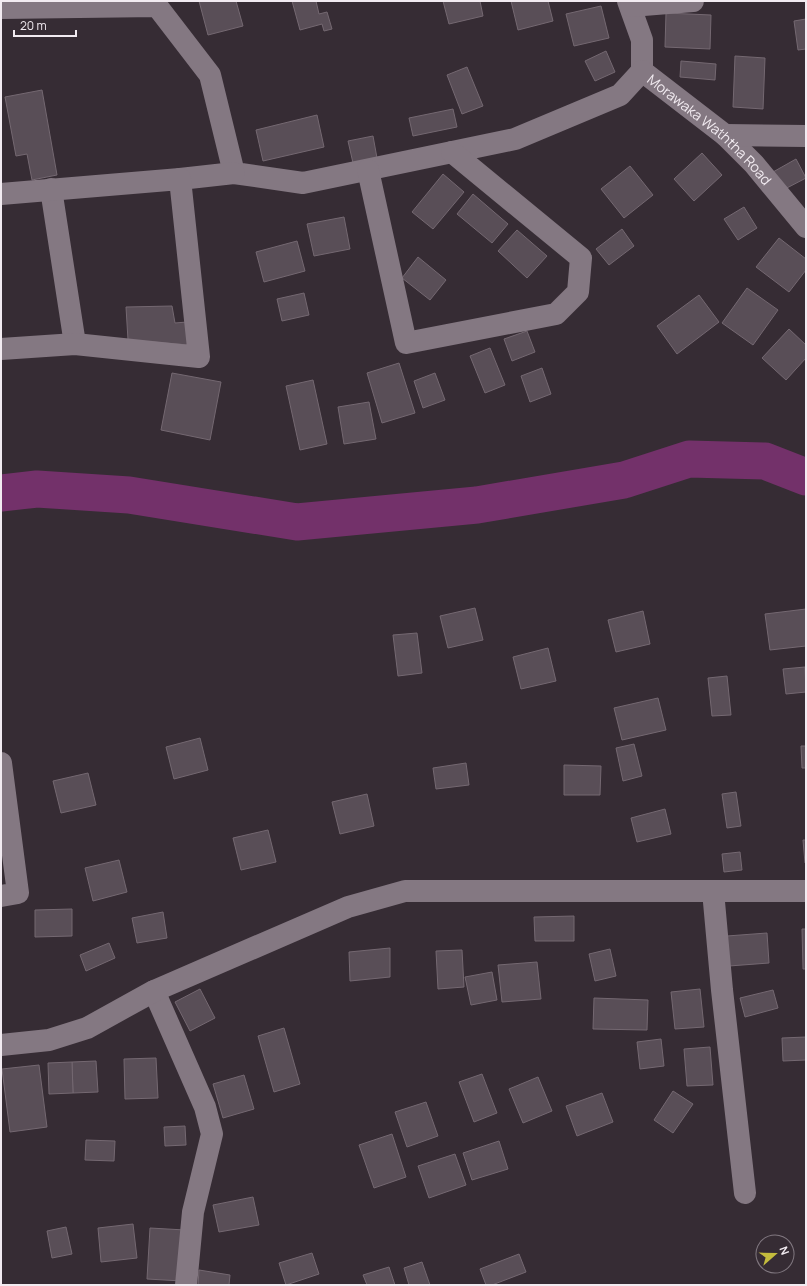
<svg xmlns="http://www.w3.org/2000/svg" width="807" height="1286" font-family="Manrope,sans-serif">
	<rect width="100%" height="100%" fill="#362c34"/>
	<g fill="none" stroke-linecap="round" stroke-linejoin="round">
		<!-- river -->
		<path stroke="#73316a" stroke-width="37" d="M1,493L37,489L129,495L297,522L477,505L624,480L689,459L765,461L806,477"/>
	</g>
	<!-- building -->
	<g fill="#594e57" stroke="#746871">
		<path d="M199,1H236L243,26L208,35Z"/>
		<path d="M292,1H316L319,14L327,12L332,29L324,31L322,24L300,30Z"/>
		<path d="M443,1H480L483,16L449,24Z"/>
		<path d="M511,1H548L553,21L518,30Z"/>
		<path d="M601,6L609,38L574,46L566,14Z"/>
		<path d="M666,13L711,15L710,49L665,47Z"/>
		<path d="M806,19V49L798,50L794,21Z"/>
		<path d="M606,51L615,72L595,81L585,61Z"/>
		<path d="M735,56L765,58L763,109L733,107Z"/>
		<path d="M681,61L716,64L715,80L680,77Z"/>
		<path d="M467,67L483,106L462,114L447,75Z"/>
		<path d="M42,90L57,175L32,180L27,154L16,156L5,97Z"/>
		<path d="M453,109L457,127L413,136L409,118Z"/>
		<path d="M317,115L324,147L263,161L256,130Z"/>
		<path d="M373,136L377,158L353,163L348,141Z"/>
		<path d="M702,153L722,175L694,201L674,179Z"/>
		<path d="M796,159L806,178L783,190L773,172Z"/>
		<path d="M630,166L653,195L624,218L601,189Z"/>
		<path d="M443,174L464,192L433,229L412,212Z"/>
		<path d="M473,194L508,224L492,243L457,214Z"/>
		<path d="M744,207L757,228L738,240L724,219Z"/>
		<path d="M344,217L350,249L314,256L307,224Z"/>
		<path d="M622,229L634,246L609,265L596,249Z"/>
		<path d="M517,230L547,256L527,278L498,251Z"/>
		<path d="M779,238L806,259V270L789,292L756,267Z"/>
		<path d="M297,241L305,271L264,282L256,252Z"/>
		<path d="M418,257L446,280L430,300L402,278Z"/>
		<path d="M747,288L778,310L753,345L722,323Z"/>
		<path d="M304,293L309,315L282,321L277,299Z"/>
		<path d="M699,295L719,322L677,354L657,326Z"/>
		<path d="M172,306L175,323L187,322L189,345L128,340L126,307Z"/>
		<path d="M789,329L806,345V358L786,380L762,358Z"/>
		<path d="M527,331L535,352L512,361L504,339Z"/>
		<path d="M490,348L505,385L485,393L470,356Z"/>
		<path d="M399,363L415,413L382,423L367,373Z"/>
		<path d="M542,368L551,394L530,402L521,376Z"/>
		<path d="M172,373L221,382L210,440L161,430Z"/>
		<path d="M435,373L445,400L423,408L414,381Z"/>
		<path d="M313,380L327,444L300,450L286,386Z"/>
		<path d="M369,402L376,439L344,444L338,407Z"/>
		<path d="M475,608L483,640L448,648L440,616Z"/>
		<path d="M806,609V646L770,650L765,614Z"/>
		<path d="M643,611L650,644L616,652L608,620Z"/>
		<path d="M417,633L422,673L398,676L393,635Z"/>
		<path d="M548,648L556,681L521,689L513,657Z"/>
		<path d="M805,667L806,692L786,694L783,669Z"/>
		<path d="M727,676L731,715L712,716L708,678Z"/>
		<path d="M658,698L666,730L622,740L614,708Z"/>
		<path d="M200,738L208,770L174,779L166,747Z"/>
		<path d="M634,744L642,776L623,781L616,748Z"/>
		<path d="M801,746H806V768H802Z"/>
		<path d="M466,763L469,785L436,789L433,768Z"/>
		<path d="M564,765L601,766L600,795H564Z"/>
		<path d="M88,773L96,805L61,813L53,781Z"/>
		<path d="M736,792L741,826L727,828L722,794Z"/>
		<path d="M367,794L374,826L340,834L332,802Z"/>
		<path d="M665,809L671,834L637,842L631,818Z"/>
		<path d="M268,830L276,862L241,870L233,838Z"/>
		<path d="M803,840H806V863H805Z"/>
		<path d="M740,852L742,870L724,872L722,854Z"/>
		<path d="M119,860L127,892L93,901L85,868Z"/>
		<path d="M72,909V936L35,937V910Z"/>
		<path d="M163,912L167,938L137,943L132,918Z"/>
		<path d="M574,916V941H535L534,917Z"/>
		<path d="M802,929H806V969H803Z"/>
		<path d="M767,933L769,963L729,966L727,936Z"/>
		<path d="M109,943L115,958L86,971L80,955Z"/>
		<path d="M390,948V977L350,981L349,952Z"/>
		<path d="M610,949L616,976L595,981L589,954Z"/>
		<path d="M462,950L464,987L438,989L436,951Z"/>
		<path d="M537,962L541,999L502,1002L498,965Z"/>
		<path d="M492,972L497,1000L471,1005L465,977Z"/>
		<path d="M200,989L215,1018L190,1031L175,1002Z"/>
		<path d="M700,989L704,1027L675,1029L671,992Z"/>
		<path d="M773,990L778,1008L745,1017L740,998Z"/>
		<path d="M594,998L648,1000L647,1030L593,1029Z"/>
		<path d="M284,1028L300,1084L274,1092L258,1036Z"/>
		<path d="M806,1037V1060L783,1061L782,1038Z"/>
		<path d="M661,1039L664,1066L640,1069L637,1042Z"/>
		<path d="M710,1047L713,1085L687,1086L684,1049Z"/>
		<path d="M156,1058L158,1098L125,1099L124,1059Z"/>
		<path d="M96,1061L98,1092L73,1093L72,1062Z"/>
		<path d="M72,1062L73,1093L49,1094L48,1063Z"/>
		<path d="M39,1065L47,1127L10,1132L2,1069Z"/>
		<path d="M482,1074L497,1113L474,1122L459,1082Z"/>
		<path d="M244,1075L254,1109L223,1118L213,1084Z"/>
		<path d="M538,1077L552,1111L523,1123L509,1089Z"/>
		<path d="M673,1091L693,1104L673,1133L654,1120Z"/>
		<path d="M602,1093L613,1122L577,1136L566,1106Z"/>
		<path d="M426,1102L438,1136L407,1147L395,1112Z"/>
		<path d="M185,1126L186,1145L165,1146L164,1127Z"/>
		<path d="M392,1134L406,1177L374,1188L359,1145Z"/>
		<path d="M86,1140L115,1141L114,1161L85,1160Z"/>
		<path d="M499,1141L508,1169L472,1180L463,1153Z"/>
		<path d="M455,1154L466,1185L429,1198L418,1166Z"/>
		<path d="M253,1197L259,1225L219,1232L213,1205Z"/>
		<path d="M133,1224L137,1258L101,1262L98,1228Z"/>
		<path d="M66,1227L72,1254L52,1258L47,1231Z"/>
		<path d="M150,1228L185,1230L182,1281L147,1279Z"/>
		<path d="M312,1253L319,1274L286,1285L279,1263Z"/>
		<path d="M519,1254L526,1272L492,1285H486L480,1269Z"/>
		<path d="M422,1262L430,1285H409L404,1268Z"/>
		<path d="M389,1267L395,1285H367L363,1275Z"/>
		<path d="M199,1270L230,1275L229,1285H198Z"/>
	</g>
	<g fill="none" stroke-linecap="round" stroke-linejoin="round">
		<!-- minor -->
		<g stroke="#847882" stroke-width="22">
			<path id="s1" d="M628,1L642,40V71L725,135L754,164L806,227"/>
			<path d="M631,6L693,1"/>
			<path d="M1,8L157,6L210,75L234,173L303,183L515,139L620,95L642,71"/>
			<path d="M725,135L806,136"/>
			<path d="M368,170L406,343L556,314L578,292L581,258L452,152"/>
			<path d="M180,179L234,173"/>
			<path d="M51,189L75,344"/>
			<path d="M1,194L180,179L199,357L75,344L1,349"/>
			<path d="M1,763L18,893L1,896"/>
			<path d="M713,891L722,990L745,1193"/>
			<path d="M154,991L205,1107L212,1134L193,1212L186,1285"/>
			<path d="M1,1045L49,1040L87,1028L154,991L348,907L405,891H806"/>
		</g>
	</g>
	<g text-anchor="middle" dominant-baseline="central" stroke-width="3" stroke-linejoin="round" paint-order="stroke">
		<!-- street labels -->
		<g font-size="14" fill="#f2ebf1" stroke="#362c34">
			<text stroke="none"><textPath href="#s1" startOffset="162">Morawaka Waththa Road</textPath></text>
		</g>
	</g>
	<!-- border -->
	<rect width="807" height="1286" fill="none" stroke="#f2ebf1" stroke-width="4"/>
	<!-- north arrow -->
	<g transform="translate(775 1254) rotate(70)"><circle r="19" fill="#362c34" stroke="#817880"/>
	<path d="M0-3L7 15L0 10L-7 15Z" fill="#c4bc3d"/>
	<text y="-6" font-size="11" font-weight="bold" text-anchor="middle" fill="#f2ebf1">N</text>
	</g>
	<!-- scale -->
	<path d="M14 30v6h62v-6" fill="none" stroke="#f2ebf1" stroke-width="2"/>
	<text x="20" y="30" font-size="12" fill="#f2ebf1" stroke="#362c34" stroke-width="3" paint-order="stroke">20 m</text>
</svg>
